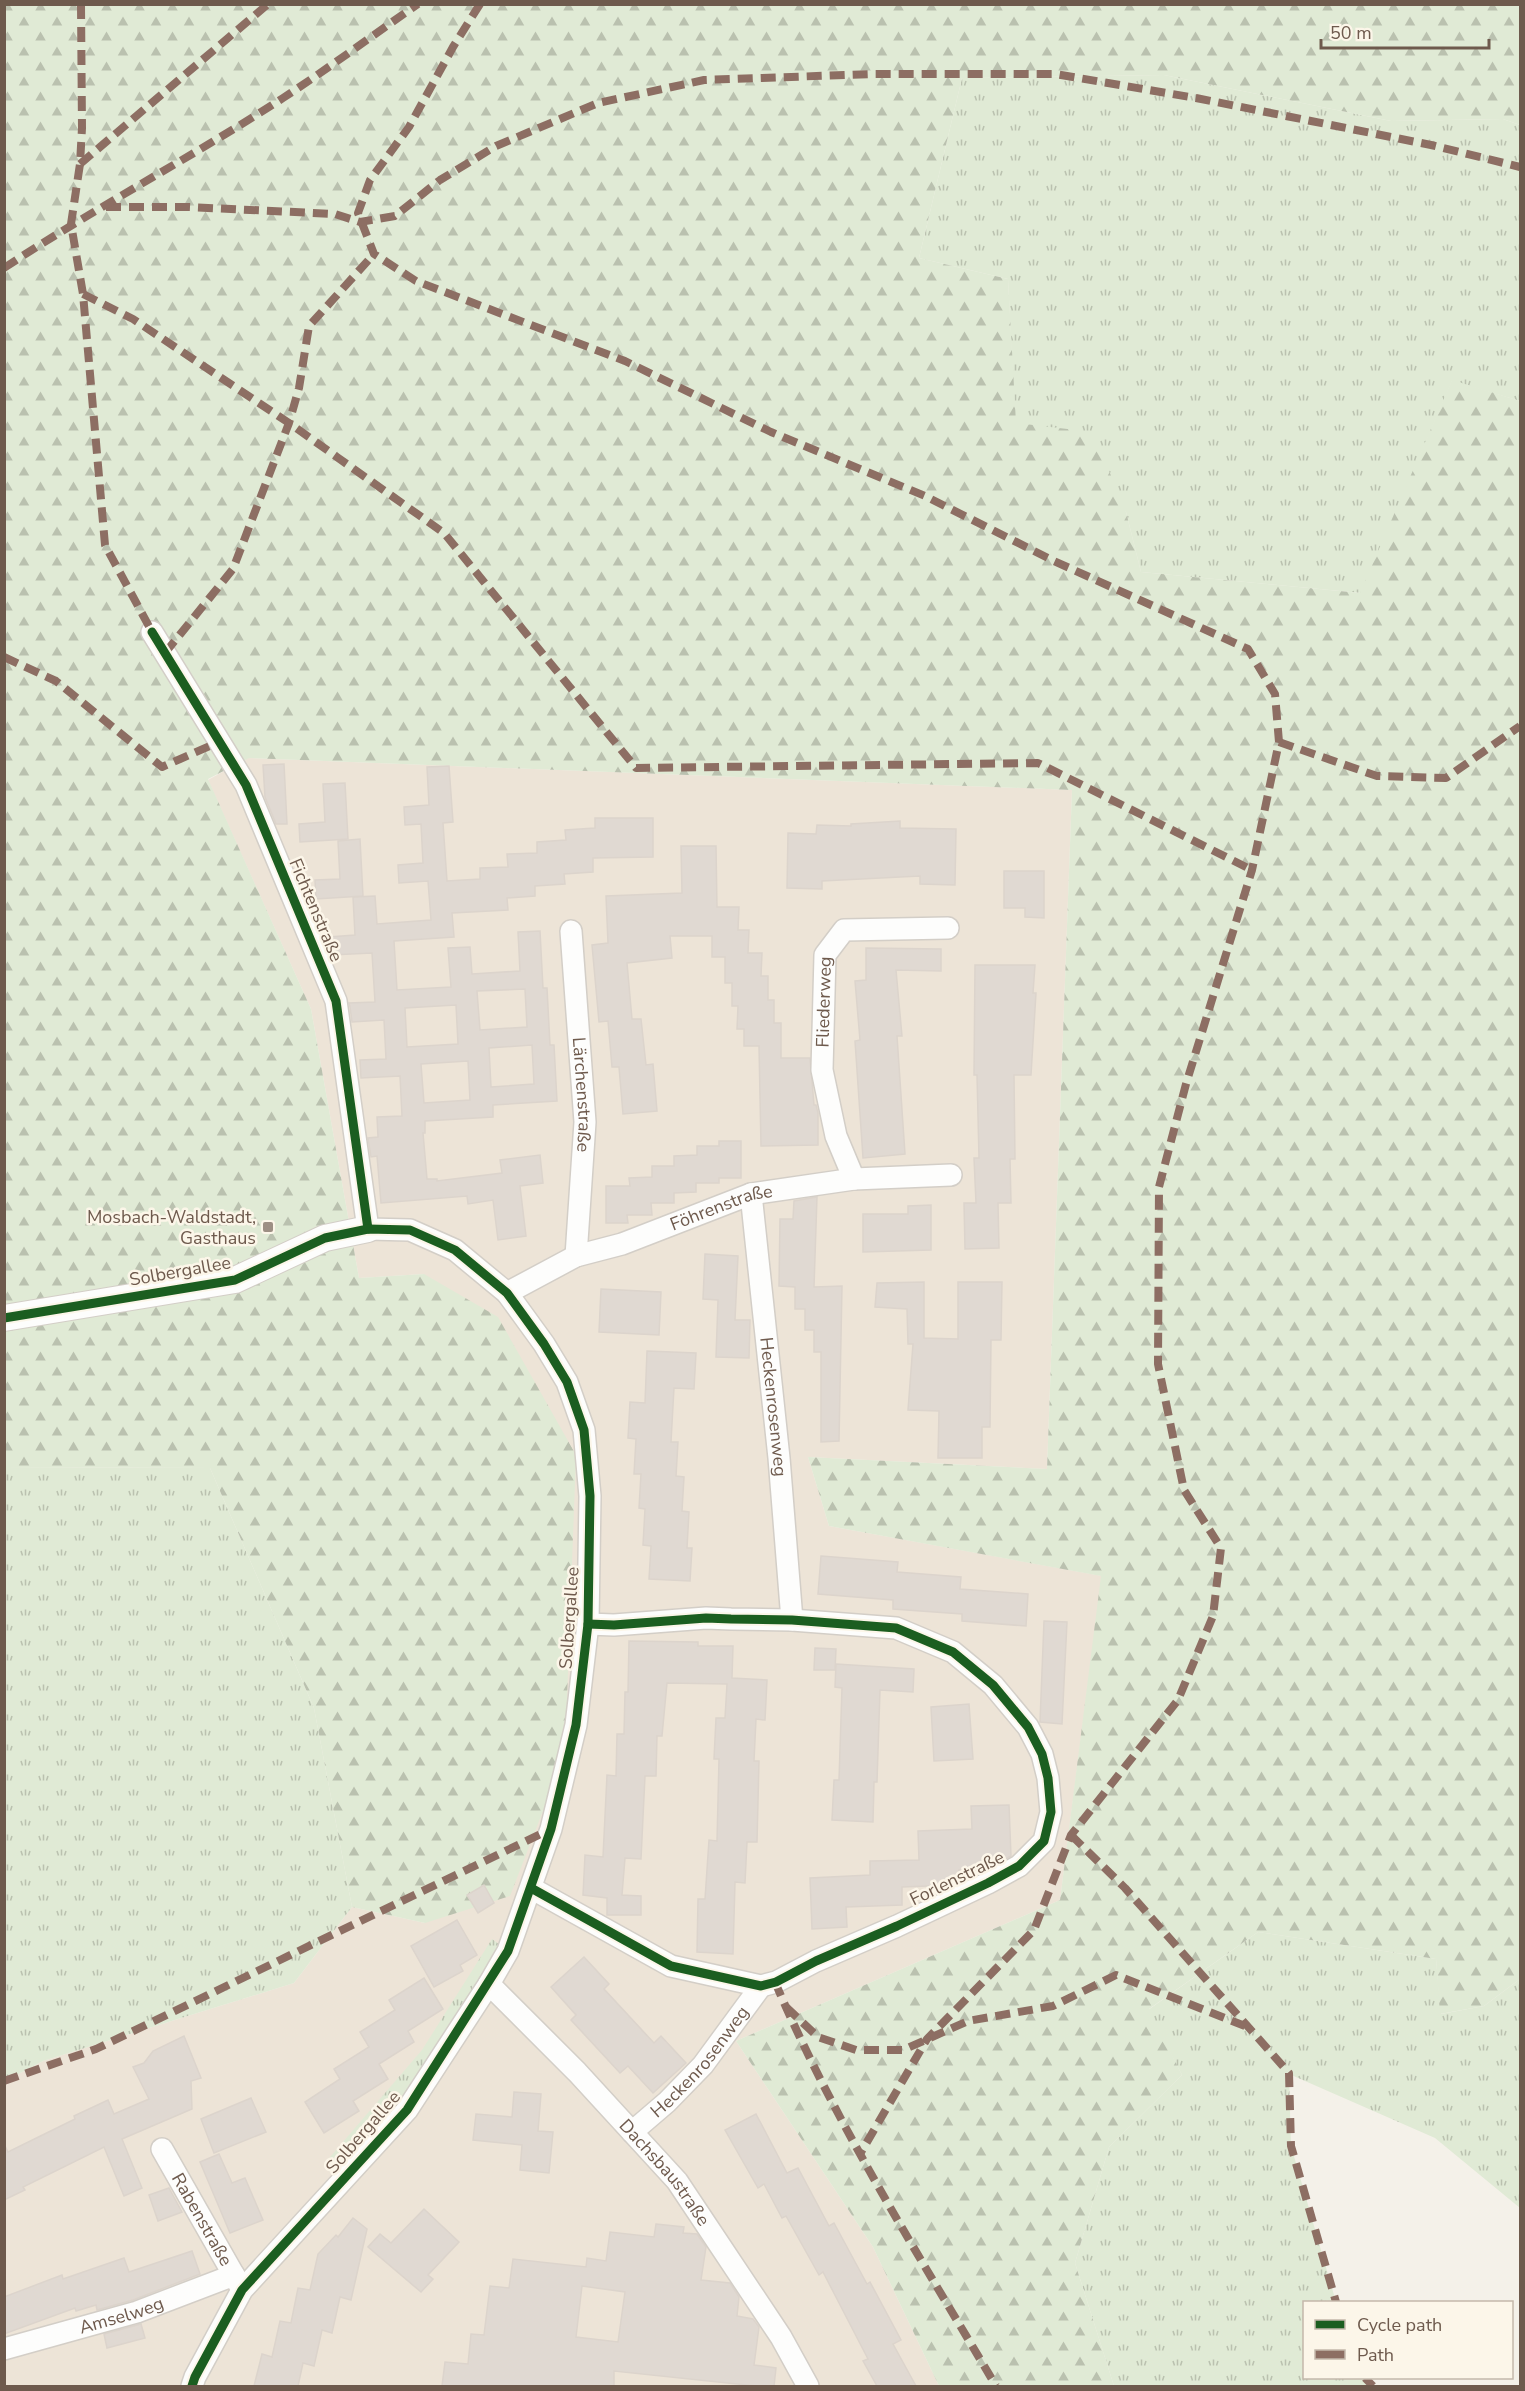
<svg xmlns="http://www.w3.org/2000/svg" width="1525" height="2391" font-family="'Nunito Sans',sans-serif">
	<defs>
		<pattern id="grass-tufts" width="24" height="20" patternUnits="userSpaceOnUse" patternTransform="scale(1.5)"><rect width="24" height="20" fill="#e0ead5"/><path d="M3 7l-1-3M5 7V3M7 7l1-3M15 17l-1-3M17 17v-4M19 17l1-3" fill="none" stroke="#bac1af"/></pattern>
		<pattern id="forest-firs" width="22" height="20" patternUnits="userSpaceOnUse" patternTransform="scale(1.5)"><rect width="22" height="20" fill="#e0ead5"/><path d="M5 1l3.5 6h-7zM16 11l3.5 6h-7z" fill="#bac1af"/></pattern>
	</defs>
	<rect width="100%" height="100%" fill="#f4f1e9"/>
	<!-- residential -->
	<path fill="#ede4d7" d="M248,758L1072,790L1047,1469L808,1457L829,1526L1102,1576L1060,1900L736,2041L873,2247L939,2386H5V2081L43,2061L294,1983L352,1907L425,1923L424,1274L359,1278L311,1009L208,780Z"/>
	<!-- grass -->
	<g fill="url(#grass-tufts)">
		<path d="M1164,75L1391,121L1503,119L1520,125V401L1452,381L1361,593L1141,572L1126,512L1015,424L1008,279L919,258L962,78Z"/>
		<path d="M5,1467L210,1468L314,1708L352,1907L294,1983L43,2061L5,2081Z"/>
		<path d="M1258,1932L1436,1959L1441,2014L1484,2006L1520,1979V2208L1435,2138L1289,2074L1291,2146L1336,2302H1304V2378H1365L1373,2386H1114L1075,2263L1109,2147L1182,2075L1148,2010Z"/>
		<path d="M492,1939L508,1951L489,1984L342,2181L324,2164L422,2050Z"/>
	</g>
	<!-- forest -->
	<path fill="url(#forest-firs)" d="M5,5H1520V125L1503,119L1391,121L1164,75L962,78L919,258L1008,279L1016,423L1093,432L1126,512L1141,572L1360,593L1452,380L1520,401V1979L1484,2006L1440,2014L1436,1959L1258,1932L1149,2009L1182,2075L1109,2147L1075,2263L1114,2386H939L873,2247L736,2041L1060,1900L1101,1576L829,1526L808,1457L1047,1469L1072,790L249,758L208,779L311,1009L359,1278L424,1274L498,1317L576,1455L565,1754L510,1896L425,1923L352,1907L314,1708L210,1468L5,1467Z"/>
	<!-- building -->
	<g fill="#e0d9d2" stroke="#dcd4cc" stroke-width="1.5" fill-rule="evenodd">
		<path d="M284,764L287,824H276L265,797L263,765Z"/>
		<path d="M449,766L453,822L443,823L447,881L480,879V868L508,867L507,854L537,853V842L566,840L565,830L595,828V818H653V857L593,858V872L564,874L565,884L535,886V896L507,898L508,910L452,913L454,937L394,941L397,990L451,987L448,948L470,947L472,974L520,971L518,932L540,931L543,988H547L550,1045H554L557,1101L493,1105V1117L425,1121V1133H423L427,1179H437V1181L502,1173L500,1160L540,1155L543,1183L520,1186L526,1236L498,1240L493,1200L468,1204L467,1196L381,1203L377,1156L371,1157L368,1138L378,1137L377,1117L402,1116L400,1076L361,1078L360,1060L386,1059L384,1020L352,1022L350,1007L349,1003L375,1002L372,953L331,955L329,937L355,935L353,897L375,896L377,924L431,920L428,881L399,883L398,865L423,863L421,824L405,825L404,807L429,805L427,767ZM525,989L527,1027L480,1030L477,991ZM456,1005L458,1044L407,1047L405,1008ZM532,1045L534,1084L491,1087L489,1048ZM468,1061L470,1100L424,1103L421,1064Z"/>
		<path d="M345,783L348,839L300,842L299,824L325,822L323,784Z"/>
		<path d="M900,821V828L956,829L955,885L920,884V876L822,881V889L787,888L788,833L816,834L817,825L851,826V824Z"/>
		<path d="M360,839L363,896L316,899L315,880L340,879L338,841Z"/>
		<path d="M681,846H716L717,907H739L738,930H749L748,953H762L761,976H768V1000H774V1023H781V1058H810L814,1105H816L818,1113V1145L761,1146L759,1046H744V1029H737L738,1006H732V983H725V957H712V936H670L672,958L627,963L632,1019H641L646,1065L653,1064L657,1111L623,1114L619,1067H612L608,1021L599,1022L592,945L608,943L606,896L682,893Z"/>
		<path d="M1004,871H1044V918L1025,917V908H1004Z"/>
		<path d="M866,948L941,949V971L896,970L902,1036H897L905,1154L863,1158L855,1041L860,1040L855,981L866,980Z"/>
		<path d="M975,965H1035L1033,993H1036L1031,1075H1014L1015,1159H1010L1011,1203H998L999,1248L965,1249L964,1203H976L974,1158H979L977,1075H974Z"/>
		<path d="M719,1141H741V1178H719V1183H696V1192L674,1193V1203H651L652,1215H627L628,1223H606V1186H630L629,1178L652,1177V1166H674V1156L697,1155V1146H719Z"/>
		<path d="M817,1197L814,1287L842,1286L839,1441L821,1442V1352H814V1330H805V1309H795V1287L779,1286L780,1219H793L794,1201Z"/>
		<path d="M931,1205V1250L863,1252V1214H908V1206Z"/>
		<path d="M705,1254L738,1256L735,1320H750L749,1358L716,1357L718,1300L703,1299Z"/>
		<path d="M924,1282V1338L958,1339V1282H1002L1001,1340H991L990,1427H982V1458H938L939,1411L908,1410L913,1344H908L907,1309L875,1307L877,1283Z"/>
		<path d="M601,1289L661,1292L659,1335L599,1332Z"/>
		<path d="M647,1351L696,1353L694,1389L674,1388L671,1442H678L676,1476L684,1477L682,1511L689,1512L687,1548H692L690,1581L649,1579L651,1546L643,1545L645,1509L639,1508L641,1474H634L636,1439L628,1438L630,1402L645,1403Z"/>
		<path d="M821,1556L898,1562L897,1572L961,1577L960,1589L1028,1594L1026,1626L962,1621V1614L893,1609V1600L818,1594Z"/>
		<path d="M1044,1621L1067,1622L1062,1724L1040,1722Z"/>
		<path d="M629,1641L698,1642V1646H733L732,1678L767,1680L765,1720L756,1719L754,1761H759L757,1842H747L745,1883L735,1882L733,1954L697,1952L698,1899H705L709,1840L717,1841L719,1759H714L716,1718H725L727,1684L667,1683L662,1736H657L656,1776H645L641,1859L625,1858L622,1895L641,1896V1915H607V1898L583,1895L585,1855L603,1857L607,1775L616,1776L617,1734H624L625,1692H628Z"/>
		<path d="M815,1648L836,1649L835,1670H814Z"/>
		<path d="M836,1664L914,1669L913,1692L880,1690L877,1782H874L873,1822L832,1820L834,1780H839L842,1688L835,1687Z"/>
		<path d="M969,1704L973,1759L934,1761L931,1707Z"/>
		<path d="M1009,1805L1011,1856L1004,1860H995L996,1864L986,1870H959V1883L954,1885L902,1887V1905L846,1907L847,1927L812,1929L810,1878L870,1875V1861L919,1860L918,1831L972,1829L971,1806Z"/>
		<path d="M484,1885L494,1903L478,1913L467,1895Z"/>
		<path d="M457,1920L477,1955L460,1965L463,1971L434,1987L411,1946Z"/>
		<path d="M584,1957L609,1984L604,1989L654,2043L661,2036L686,2063L653,2093L628,2066L620,2073L571,2020L576,2015L551,1987Z"/>
		<path d="M424,1978L443,2009L408,2031L414,2042L379,2064L388,2079L353,2101L359,2111L324,2133L305,2102L340,2079L334,2069L369,2047L360,2032L395,2010L389,2000Z"/>
		<path d="M184,2036L201,2078L191,2081L192,2109L122,2139L142,2188L124,2196L104,2147L23,2187L25,2190L4,2200V2144L8,2152L75,2119L74,2116L108,2100L114,2114L149,2099L133,2067L144,2063L153,2051Z"/>
		<path d="M514,2092L541,2094L538,2131L553,2132L549,2173L520,2170L522,2145L473,2140L476,2114L512,2117Z"/>
		<path d="M251,2098L266,2132L214,2153L201,2119Z"/>
		<path d="M756,2114L787,2173L798,2168L829,2226L834,2223L867,2284L870,2282L901,2340L893,2344L916,2386H877L863,2361L868,2359L823,2272L819,2275L786,2216L782,2218L764,2184L758,2188L725,2130Z"/>
		<path d="M219,2154L232,2183L245,2178L263,2220L230,2233L200,2162Z"/>
		<path d="M169,2188L182,2212L158,2221L149,2195Z"/>
		<path d="M424,2209L459,2242L428,2275L433,2279L421,2292L368,2247L380,2234L391,2243Z"/>
		<path d="M353,2218L367,2229L351,2300L340,2297L332,2333L322,2330L314,2366L303,2363L298,2386H254L262,2354L272,2357L280,2321L291,2323L298,2288L310,2290L318,2254L336,2235L338,2237Z"/>
		<path d="M656,2224L684,2227L683,2233L697,2234L706,2247L701,2280L730,2283L739,2297L737,2316L753,2319L759,2327L754,2365L776,2368L774,2386H756L614,2371V2386H442L445,2362L468,2364L471,2334L484,2335L490,2286L509,2288L513,2259L586,2267L587,2258L606,2261L610,2232L654,2237ZM582,2286L625,2292L618,2342L576,2337Z"/>
		<path d="M192,2251L200,2274L133,2300L97,2310L96,2305L76,2311L75,2308L4,2334V2297L62,2275L63,2279L124,2258L129,2272Z"/>
		<path d="M141,2324L145,2338L107,2348L104,2334Z"/>
	</g>
	<g fill="none" stroke-linecap="round" stroke-linejoin="round">
		<!-- minor casing -->
		<g stroke="#d3cec7" stroke-width="24">
			<g id="minor">
				<path d="M152,632L246,785L336,1001L368,1229L410,1230L455,1250L507,1293L544,1344L567,1382L584,1430L590,1496L588,1624L576,1725L551,1829L508,1951L489,1984L407,2110L242,2290L195,2377L192,2386"/>
				<path id="s1" d="M571,931L585,1122L576,1256"/>
				<path id="s2" d="M854,1179L836,1136L822,1070L825,955L844,930L948,928"/>
				<path id="s3" d="M751,1194L779,1458L792,1620"/>
				<path id="s4" d="M507,1293L576,1256L622,1244L751,1194L854,1179L951,1175"/>
				<path d="M531,1888L671,1966L761,1986L776,1982L816,1961L897,1926L988,1883L1019,1866L1044,1841L1051,1812L1048,1778L1042,1754L1028,1727L993,1685L953,1652L896,1628L792,1620L731,1619L706,1618L614,1625L588,1624"/>
				<path id="s5" d="M489,1984L577,2072L677,2181L781,2337L808,2386"/>
				<path id="s6" d="M632,2132L667,2102L703,2065L761,1986"/>
				<path id="s7" d="M162,2149L240,2286"/>
				<path id="s8" d="M4,2349L137,2312L234,2275"/>
			</g>
		</g>
		<!-- tertiary casing -->
		<g stroke="#d3cec7" stroke-width="28">
			<path id="tertiary" d="M4,1318L235,1280L325,1238L368,1229"/>
		</g>
		<!-- minor -->
		<use href="#minor" stroke="#fdfdfc" stroke-width="21"/>
		<!-- tertiary -->
		<use href="#tertiary" stroke="#fdfdfc" stroke-width="26"/>
		<!-- quiet -->
		<g stroke="#8d6e63" stroke-width="8" stroke-dasharray="15 8" stroke-linecap="butt">
			<path d="M81,4L82,128L80,164L71,224L83,294L105,545L152,632"/>
			<path d="M480,4L453,47L409,127L370,180L358,213L374,254L416,281L625,361L771,432L925,496L1054,561L1248,649L1275,694L1279,742L1252,870L1186,1084L1159,1187L1158,1364L1184,1490L1221,1548L1213,1616L1178,1700L1071,1835L1034,1930L927,2039L860,2154"/>
			<path d="M80,164L268,4"/>
			<path d="M106,207H189L335,214L360,222L395,216L440,180L496,146L598,103L704,80L874,74H1055L1196,98L1431,145L1520,167"/>
			<path d="M4,268C95,208 192,157 283,98C329,68 373,35 418,4"/>
			<path d="M83,294L133,319L289,423L444,533L636,768L1038,763L1252,870"/>
			<path d="M165,653L233,569L289,423L299,388L309,326L374,254"/>
			<path d="M4,657L56,681L162,767L219,742"/>
			<path d="M1279,742L1377,776L1446,778L1520,726"/>
			<path d="M1071,1835L1125,1888L1289,2073L1291,2146L1336,2302"/>
			<path d="M775,1982C835,2123 918,2254 996,2386"/>
			<path d="M786,2007L818,2037L856,2050H903L968,2021L1053,2006L1116,1975L1245,2026"/>
			<path d="M4,2081L96,2049L551,1829"/>
			<path d="M1365,2378L1373,2386"/>
		</g>
		<!-- cycleway casing -->
		<g stroke="#fcf6e9" stroke-width="13">
			<g id="cycleway">
				<path d="M152,632L246,785L336,1001L368,1229"/>
				<path d="M4,1318L235,1280L325,1238L368,1229L410,1230L455,1250L507,1293L544,1344L567,1382L584,1430L590,1496L588,1624L576,1725L551,1829L508,1951L407,2110L242,2290L195,2377L192,2386"/>
				<path d="M531,1888L671,1966L761,1986L776,1982L816,1961L897,1926L988,1883L1019,1866L1044,1841L1051,1812L1048,1778L1042,1754L1028,1727L993,1685L953,1652L896,1628L792,1620L731,1619L706,1618L614,1625L588,1624"/>
			</g>
		</g>
		<!-- cycleway -->
		<use href="#cycleway" stroke="#1b5e20" stroke-width="9"/>
	</g>
	<!-- markers -->
	<rect fill="#9d8f84" stroke="#fcf6e9" stroke-width="2" x="262" y="1221" width="12" height="12" rx="3"/>
	<g text-anchor="middle" dominant-baseline="central" stroke-width="5" stroke-linejoin="round" paint-order="stroke">
		<!-- street labels -->
		<g font-size="18" fill="#6e5a4d" stroke="#fcf6e9">
			<text transform="translate(316 910) rotate(67)">Fichtenstraße</text>
			<text stroke="none"><textPath href="#s2" startOffset="182">Fliederweg</textPath></text>
			<text stroke="none"><textPath href="#s1" startOffset="164">Lärchenstraße</textPath></text>
			<text stroke="none"><textPath href="#s4" startOffset="232">Föhrenstraße</textPath></text>
			<text transform="translate(180 1271) rotate(-10)">Solbergallee</text>
			<text stroke="none"><textPath href="#s3" startOffset="214">Heckenrosenweg</textPath></text>
			<text transform="translate(569 1618) rotate(-86)">Solbergallee</text>
			<text transform="translate(957 1878) rotate(-26)">Forlenstraße</text>
			<text stroke="none"><textPath href="#s6" startOffset="98">Heckenrosenweg</textPath></text>
			<text transform="translate(363 2132) rotate(-49)">Solbergallee</text>
			<text stroke="none"><textPath href="#s5" startOffset="258">Dachsbaustraße</textPath></text>
			<text stroke="none"><textPath href="#s7" startOffset="81">Rabenstraße</textPath></text>
			<text stroke="none"><textPath href="#s8" startOffset="122">Amselweg</textPath></text>
		</g>
		<!-- poi labels -->
		<g font-size="18" fill="#6e5a4d" stroke="#fcf6e9" text-anchor="end">
			<text x="256" y="1217">Mosbach-Waldstadt,<tspan x="256" dy="21">Gasthaus</tspan></text>
		</g>
	</g>
	<!-- border -->
	<rect width="1525" height="2391" fill="none" stroke="#6e5a4d" stroke-width="12"/>
	<!-- legend -->
	<rect x="1303" y="2301" width="210" height="78" fill="#fcf6e9" stroke="#c3b8ab" stroke-width="1.5"/>
	<rect x="1315" y="2320" width="30" height="9" fill="#1b5e20" stroke="#c3b8ab" stroke-width="1.5"/>
	<text x="1357" y="2331" font-size="18" fill="#6e5a4d">Cycle path</text>
	<rect x="1315" y="2350" width="30" height="9" fill="#8d6e63" stroke="#c3b8ab" stroke-width="1.5"/>
	<text x="1357" y="2361" font-size="18" fill="#6e5a4d">Path</text>
	<!-- scale -->
	<path d="M1321 39v9h168v-9" fill="none" stroke="#6e5a4d" stroke-width="3"/>
	<text x="1330" y="39" font-size="18" fill="#6e5a4d" stroke="#fcf6e9" stroke-width="4.5" paint-order="stroke">50 m</text>
</svg>
